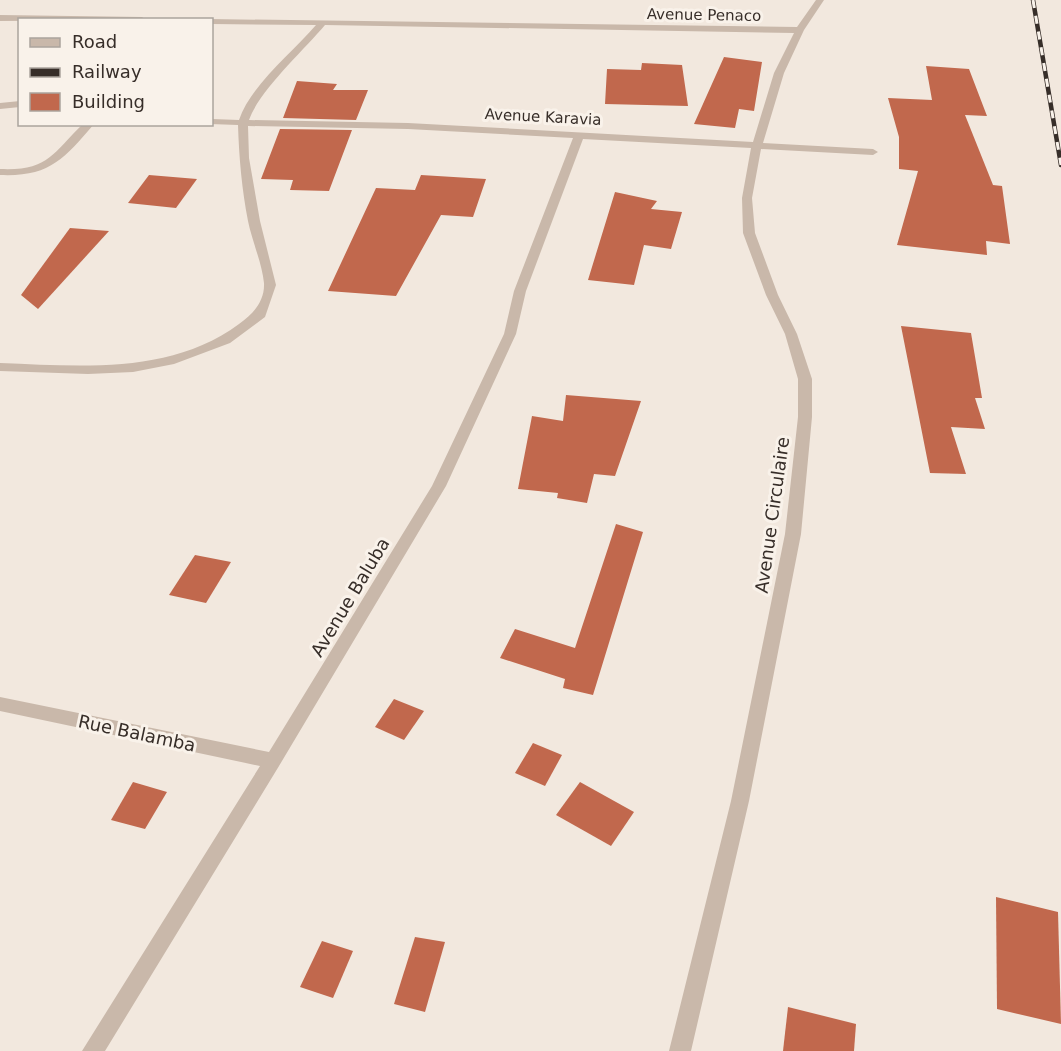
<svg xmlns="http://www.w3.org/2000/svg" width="1061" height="1051" font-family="'DejaVu Sans',sans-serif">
	<rect width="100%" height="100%" fill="#f2e8de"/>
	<!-- building -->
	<g fill="#c1684d">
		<path d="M724,57L762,62L754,111L739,109L735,128L694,124Z"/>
		<path d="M642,63L682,65L688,106L605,104L607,69L641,70Z"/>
		<path d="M926,66L969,69L987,116L965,115L993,185L1002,186L1010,244L986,241L987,255L897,245L918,171L899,169V137L888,98L932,100Z"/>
		<path d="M297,81L337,84L333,90H368L356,120L283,118Z"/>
		<path d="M280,129L352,130L329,191L290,190L293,180L261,179Z"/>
		<path d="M149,175L197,179L176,208L128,203Z"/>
		<path d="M421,175L486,179L473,217L441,215L396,296L328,291L376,188L415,190Z"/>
		<path d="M615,192L657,201L651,209L682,212L671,249L644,245L634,285L588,280Z"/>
		<path d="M70,228L109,231L38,309L21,295Z"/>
		<path d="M901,326L971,333L982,398H975L985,429L951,427L966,474L930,473Z"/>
		<path d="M566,395L641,401L615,476L594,474L587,503L557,498L558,493L518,489L532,416L563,421Z"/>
		<path d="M616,524L643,532L593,695L563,688L565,679L500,658L515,629L575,648Z"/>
		<path d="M195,555L231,562L206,603L169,595Z"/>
		<path d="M394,699L424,711L404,740L375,727Z"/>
		<path d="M533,743L562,755L545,786L515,773Z"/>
		<path d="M133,782L167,792L145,829L111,820Z"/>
		<path d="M580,782L634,812L611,846L556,815Z"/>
		<path d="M996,897L1058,912L1061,1024L997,1009Z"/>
		<path d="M415,937L445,942L425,1012L394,1004Z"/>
		<path d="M322,941L353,951L333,998L300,987Z"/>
		<path d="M788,1007L856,1024L854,1051H783Z"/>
	</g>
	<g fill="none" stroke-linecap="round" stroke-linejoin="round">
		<!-- minor -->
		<g fill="#c9b8aa" fill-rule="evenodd">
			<path d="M816,0H824L804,30L784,73L763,143L873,149L878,152L873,155L761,149L752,198L755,233L778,295L797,334L812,379V417L801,534L749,801L691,1051H669L731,801L785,534L798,417V379L785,334L766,295L743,233L742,198L751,148L583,139L526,291L516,334L446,486L279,766L105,1051H82L260,766L0,711V697L269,752L432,486L504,334L514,291L573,138L408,129L248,126L249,158L260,221L276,285L265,317L230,343L174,364L133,372L88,374L0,371V363C81,366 170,375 239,324C252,315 265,302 264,283C262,263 252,241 248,221C242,190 239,158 238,125L210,124L212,119L239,120C251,85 292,53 316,25L212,24V20L209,19L797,27ZM325,25L794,33L774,73L753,142L408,123L249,120C259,91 303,51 325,25Z"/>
			<path d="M0,15L142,17L146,20L0,21Z"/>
			<path d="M20,101V107L0,109V103Z"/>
			<path d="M83,124H94C63,160 49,177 0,175V169C48,171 51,155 83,124Z"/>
		</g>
		<!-- rail casing -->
		<g stroke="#372e29" stroke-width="4.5">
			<path id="rail" d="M1033,0L1061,165"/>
		</g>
		<!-- rail -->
		<use href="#rail" stroke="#f9f2ea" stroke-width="3" stroke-dasharray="8" stroke-linecap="butt"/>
	</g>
	<g text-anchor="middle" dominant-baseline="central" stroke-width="6" stroke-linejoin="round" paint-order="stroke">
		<!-- far-street labels -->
		<g font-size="15" fill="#372e29" stroke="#f9f2ea">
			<text transform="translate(704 15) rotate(1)">Avenue Penaco</text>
			<text transform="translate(543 117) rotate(3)">Avenue Karavia</text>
		</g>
		<!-- street labels -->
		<g font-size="18" fill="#372e29" stroke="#f9f2ea">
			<text transform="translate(772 515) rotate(-82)">Avenue Circulaire</text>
			<text transform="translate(350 597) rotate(-59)">Avenue Baluba</text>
			<text transform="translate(137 733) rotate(12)">Rue Balamba</text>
		</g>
	</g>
	<!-- legend -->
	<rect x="18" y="18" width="195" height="108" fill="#f9f2ea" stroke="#aba49d" stroke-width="1.5"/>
	<rect x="30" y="38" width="30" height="9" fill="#c9b8aa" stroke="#aba49d" stroke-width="1.5"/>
	<text x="72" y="48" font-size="18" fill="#372e29">Road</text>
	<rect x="30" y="68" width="30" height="9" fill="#372e29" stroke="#aba49d" stroke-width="1.5"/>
	<text x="72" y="78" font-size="18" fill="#372e29">Railway</text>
	<rect x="30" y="93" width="30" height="18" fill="#c1684d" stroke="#aba49d" stroke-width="1.5"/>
	<text x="72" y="108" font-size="18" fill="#372e29">Building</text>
</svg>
